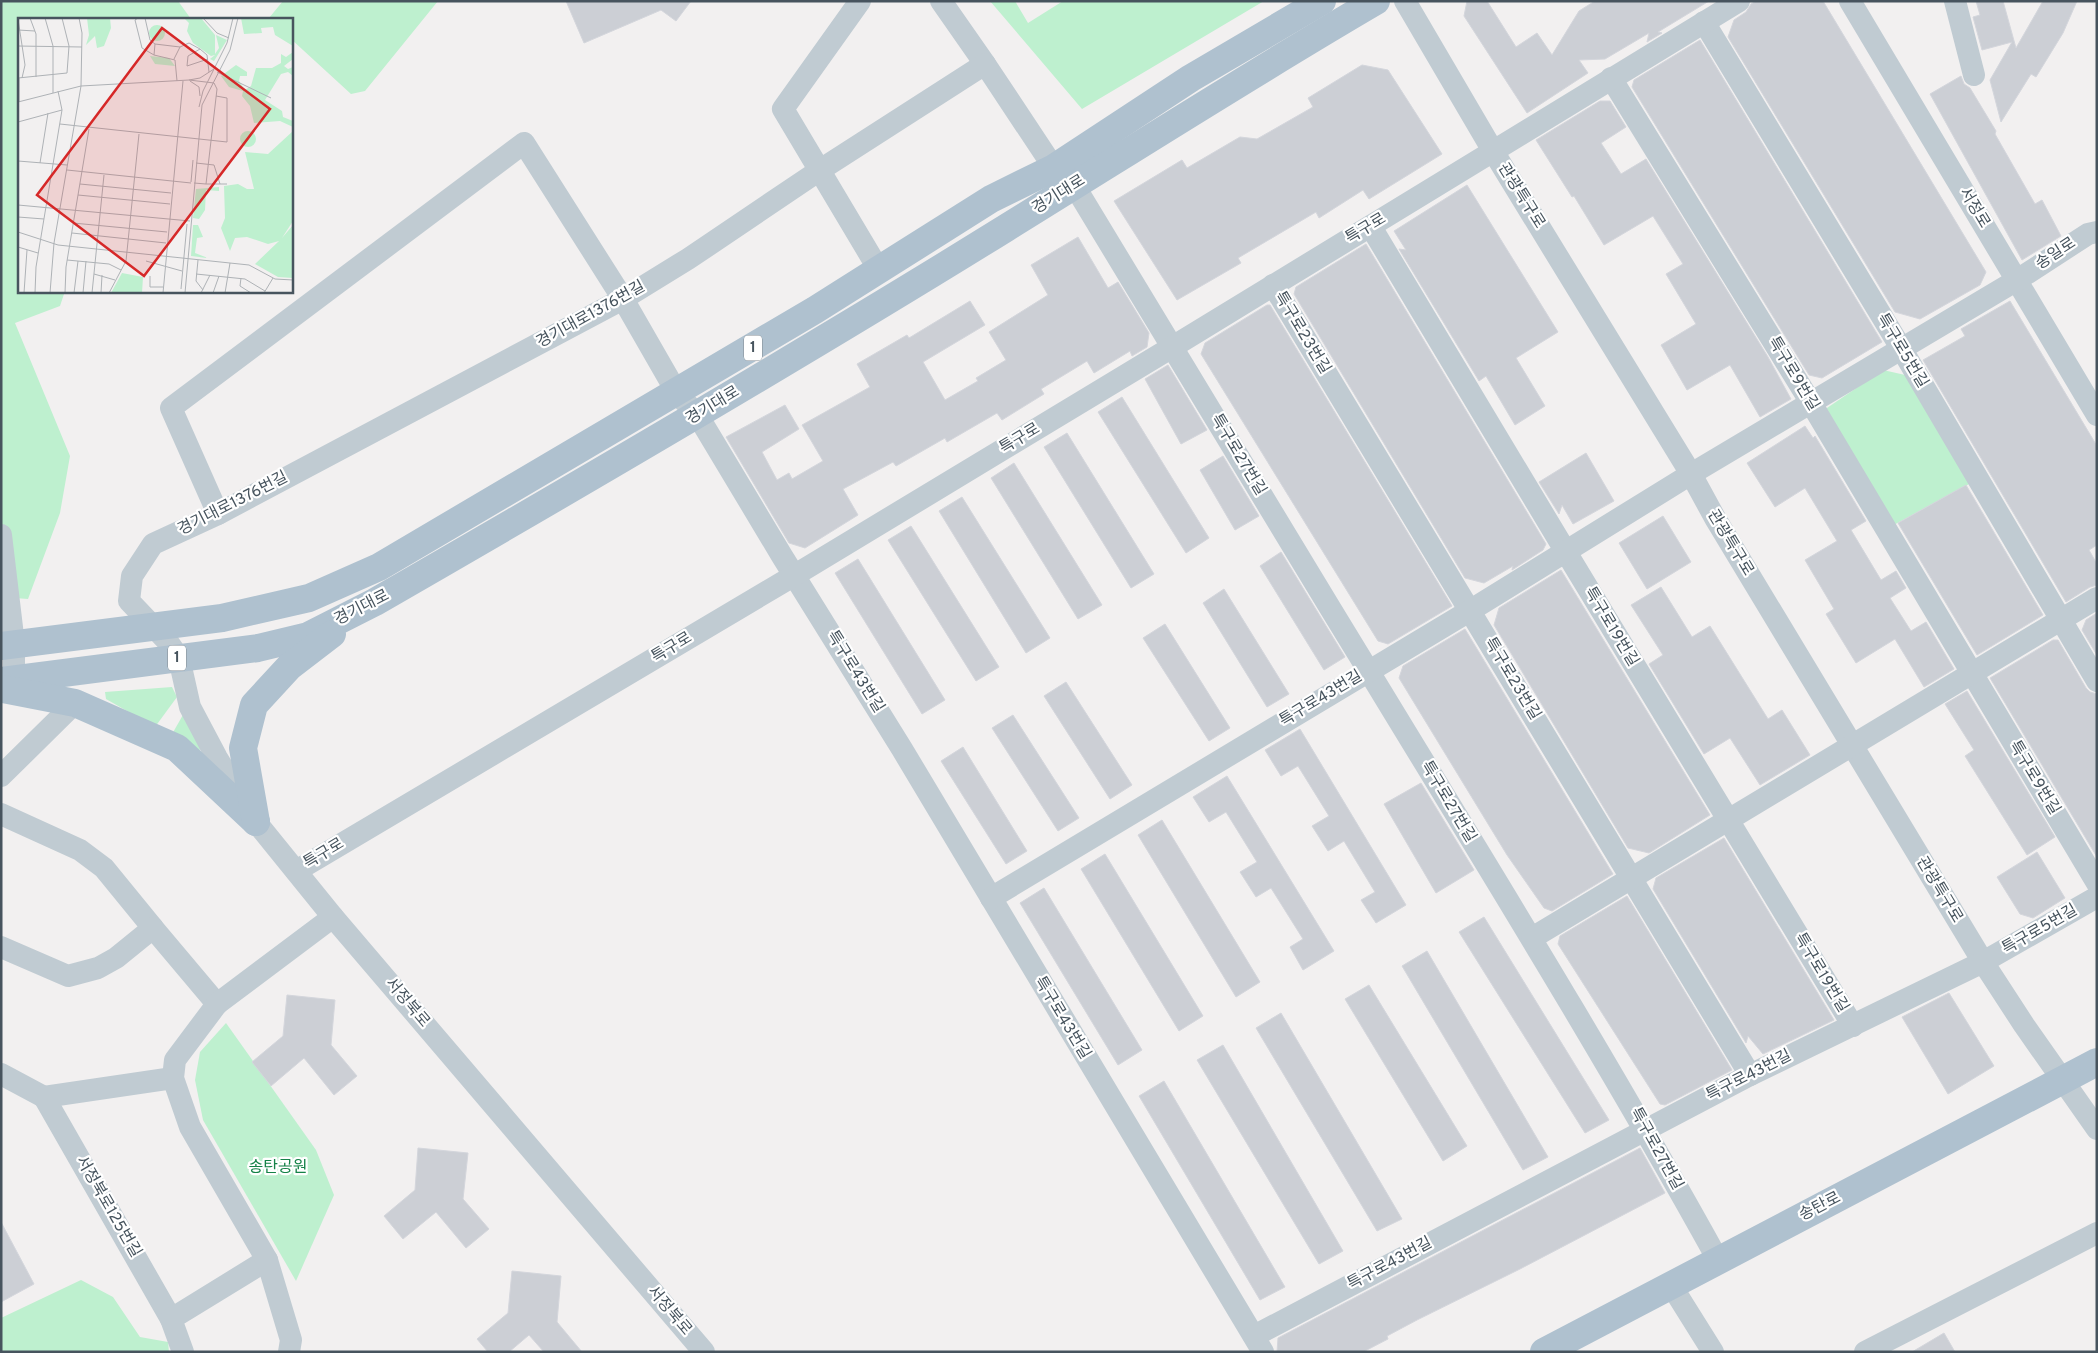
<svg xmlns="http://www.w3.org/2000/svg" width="2098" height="1353" font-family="Overpass,'Noto Sans KR',sans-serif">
	<rect width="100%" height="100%" fill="#f2f0f0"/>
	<!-- green -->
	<g fill="#bef0cf">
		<path d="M1,1H178L191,19H19V291H65L60,306L15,323L70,456L60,513L28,599L1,597Z"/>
		<path d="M283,1H438L365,91L351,94L291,39V19L269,18Z"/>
		<path d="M990,1H1015L1028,23L1063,1H1264L1082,109Z"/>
		<path d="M1883,370L1914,377L1971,483L1890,527L1824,410Z"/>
		<path d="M172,687L177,697L155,727L106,699L105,692Z"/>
		<path d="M184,713L201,745L199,753L171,736Z"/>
		<path d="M226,1023L316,1150L334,1195L296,1281L203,1120L195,1080L200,1052Z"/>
		<path d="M81,1280L113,1297L140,1337L168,1342L169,1352H1V1318Z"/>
	</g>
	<!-- building -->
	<g fill="#cccfd5" stroke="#d4d6dc">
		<path d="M566,1H691L676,21L661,10L584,43Z"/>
		<path d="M1467,1H1487L1516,47L1537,33L1552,55L1579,11L1595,1H1709L1658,32L1662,33L1647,42L1649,33L1605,59L1579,60L1588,73L1527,113L1464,16Z"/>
		<path d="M1756,1H1823L1986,272L1980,285L1920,319L1895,312L1728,37L1734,20L1746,12L1751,4Z"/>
		<path d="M1976,1H2003L2016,48L2043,1H2077L2063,33L2036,77L2031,74L2001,122L1990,80L2012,42L1982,50L1973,17L1980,15Z"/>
		<path d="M1700,40L1882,342L1822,378L1809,375L1632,87L1634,80Z"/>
		<path d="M1362,65L1388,70L1442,154L1369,199L1363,190L1319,218L1316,212L1238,258L1241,263L1177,300L1114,201L1182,160L1187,168L1240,137L1257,139L1313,107L1308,98Z"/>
		<path d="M1961,76L1964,84L1970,88L1996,131L1995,134L2035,204L2042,200L2061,236L2022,260L1930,94Z"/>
		<path d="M1600,101H1610L1626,127L1601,143L1621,174L1646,159L1768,357L1791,399L1760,417L1730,365L1687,390L1661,345L1696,324L1666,274L1683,264L1653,216L1604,245L1574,196L1572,197L1536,140Z"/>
		<path d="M1467,185L1558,332L1516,358L1545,406L1515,425L1486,376L1479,381L1399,249L1406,250L1394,231Z"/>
		<path d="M1078,237L1108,288L1118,282L1149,333L1147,347L1132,356L1130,351L1094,373L1087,361L1041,389L1044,394L1002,420L997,413L947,442L945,438L896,466L893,462L843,489L858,515L805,548L789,543L726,437L785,405L799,429L762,452L777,480L789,473L792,479L823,461L802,425L870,387L857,364L907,335L909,338L970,301L985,325L923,362L945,400L978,381L976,378L1006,360L989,332L1048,295L1031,265Z"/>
		<path d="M1366,244L1546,544L1543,550L1512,570L1513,566L1484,583L1465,578L1294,294L1296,287Z"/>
		<path d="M2010,301L2097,446V545L2089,550L2097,564V585L2090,587L2066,602L1923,360L1965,336L1961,329Z"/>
		<path d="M1267,305H1270L1452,606L1388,644L1378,641L1201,354L1205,343Z"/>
		<path d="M1168,365L1207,430L1181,444L1145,379Z"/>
		<path d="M1122,397L1209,538L1186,553L1098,412Z"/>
		<path d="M1805,426L1813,438L1815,436L1866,521L1851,530L1881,580L1896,571L1906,588L1890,598L1911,631L1926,622L1954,669L1924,687L1895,639L1856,663L1826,614L1834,609L1805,560L1837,541L1805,488L1775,507L1747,463Z"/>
		<path d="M1067,433L1154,574L1131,588L1044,447Z"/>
		<path d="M1586,453L1614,501L1573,524L1562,505L1559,514L1539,482Z"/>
		<path d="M1223,456L1259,516L1235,530L1200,470Z"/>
		<path d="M1014,463L1102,605L1078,619L991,478Z"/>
		<path d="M1966,485L2043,615L1977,655L1898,523Z"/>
		<path d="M962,497L1050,638L1026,653L939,511Z"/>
		<path d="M1663,516L1691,562L1647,589L1619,543Z"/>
		<path d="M911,526L999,667L976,681L888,540Z"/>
		<path d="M1281,552L1345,657L1324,670L1260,566Z"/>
		<path d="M858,559L945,700L922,714L835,573Z"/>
		<path d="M1561,570L1710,815L1649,853L1628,848L1494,625L1499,608Z"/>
		<path d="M1661,587L1692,637L1710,626L1768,719L1782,710L1810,755L1760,785L1730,738L1704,754L1649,664L1663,655L1631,605Z"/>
		<path d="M1224,589L1289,694L1267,707L1203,603Z"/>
		<path d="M2097,613V655L2082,630L2086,620Z"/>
		<path d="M1165,624L1230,728L1209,741L1143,638Z"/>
		<path d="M1465,629L1613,874L1552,911L1544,908L1507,855L1399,678L1403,666Z"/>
		<path d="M2053,640H2058L2086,688L2090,692L2097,694V857L1990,678Z"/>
		<path d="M1066,682L1132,785L1110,799L1044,696Z"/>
		<path d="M1967,691L2055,837L2027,855L1965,756L1974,750L1945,704Z"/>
		<path d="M1013,715L1079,818L1058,831L992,728Z"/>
		<path d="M1300,729L1406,905L1376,923L1361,900L1375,892L1344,841L1328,851L1312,826L1329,816L1298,766L1281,776L1265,750Z"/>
		<path d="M963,747L1027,851L1006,864L941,761Z"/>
		<path d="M1227,776L1334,951L1303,970L1290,947L1303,939L1271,888L1256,897L1240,872L1257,862L1226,812L1209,822L1193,797Z"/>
		<path d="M1421,783L1474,870L1436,893L1384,804Z"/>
		<path d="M1162,820L1260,982L1236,997L1138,835Z"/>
		<path d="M1724,838L1834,1020L1763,1054L1748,1036L1746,1043L1653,889L1656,878Z"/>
		<path d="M2037,852L2065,898L2033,918L2020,914L1997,877Z"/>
		<path d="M1105,854L1203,1016L1179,1031L1081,869Z"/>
		<path d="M1044,888L1142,1050L1118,1065L1020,903Z"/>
		<path d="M1627,896L1732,1070L1665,1105L1660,1104L1558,944L1560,936Z"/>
		<path d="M1484,917L1609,1120L1585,1133L1459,932Z"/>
		<path d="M1427,951L1548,1157L1523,1170L1402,966Z"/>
		<path d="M1369,985L1467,1146L1443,1161L1345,999Z"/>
		<path d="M1949,993L1994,1066L1948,1094L1902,1017Z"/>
		<path d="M287,995L335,1000L331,1045L357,1076L334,1095L304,1058L271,1086L252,1062L283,1036Z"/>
		<path d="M1281,1013L1402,1219L1377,1231L1256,1028Z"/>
		<path d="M1223,1045L1343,1251L1319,1264L1197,1060Z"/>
		<path d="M1164,1081L1285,1287L1260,1300L1139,1096Z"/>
		<path d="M418,1148L468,1153L463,1199L489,1229L466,1248L436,1212L403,1239L384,1216L415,1190Z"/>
		<path d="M1640,1148L1665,1193L1520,1269L1417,1320L1387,1336L1388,1339L1363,1352H1277L1278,1338Z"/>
		<path d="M1,1222L34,1284L1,1302Z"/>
		<path d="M512,1271L561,1276L557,1322L582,1352H544L529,1335L509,1352H488L477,1339L508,1313Z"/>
		<path d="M1944,1333L1955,1352H1912Z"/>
	</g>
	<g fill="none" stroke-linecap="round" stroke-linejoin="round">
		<!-- minor -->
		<g stroke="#c0cbd2" stroke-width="22">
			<path d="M860,1L783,109L879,270"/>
			<path d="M941,1L985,64"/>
			<path d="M1405,1L1493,151L1691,474L1715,518L1983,962L2024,1025L2097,1129"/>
			<path d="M1850,1L2097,415"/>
			<path d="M1955,1L1974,75"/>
			<path d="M1704,22L1901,348L2097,681"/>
			<path d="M1611,78L1811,403L2097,883"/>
			<path d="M1074,185C1174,347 1271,512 1371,675C1489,869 1608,1061 1718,1260"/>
			<path d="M1371,227L1566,552L1853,1026"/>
			<path d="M1273,285L1750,1075"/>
			<path d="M218,514L171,408L524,143L623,299L677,393L698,416L782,556L902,749L1263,1352"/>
			<path d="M1,535L14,644V680"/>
			<path d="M1,776L75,703"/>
			<path d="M1,814L80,850L104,868L153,928L116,958L98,968L68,976L1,947"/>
			<path d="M296,871L795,575L1174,346L1739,1"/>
			<path d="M991,898L1471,610L1691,474L2017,280L2088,234L2097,232"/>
			<path d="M153,928L217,1004"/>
			<path d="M1532,938L2097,598"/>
			<path d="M1,1074L44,1097"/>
			<path d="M1671,1285L1713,1352"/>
			<path d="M171,1319L44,1097L173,1078"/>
			<path d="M1254,1336L1750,1075L1983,962L2097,897"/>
			<path d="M183,1352L171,1319L267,1260"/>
			<path d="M289,1352L291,1340L267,1260L190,1127L173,1078L175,1060L217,1004L333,917"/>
			<path d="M704,1352L333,917L256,822L217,758L190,707L179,658L168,642L129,601L132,576L153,544L218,514L623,299L688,259L820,170L985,64L1054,168"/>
			<path d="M1865,1352L2097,1233"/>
		</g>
		<!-- major -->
		<g stroke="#afc1cf" stroke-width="28">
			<path d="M1,646L222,618L309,598L379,567L815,310L991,199L1054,168L1191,78L1322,1"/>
			<path d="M1,681L258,648L308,636L375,602C587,480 798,357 1006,228C1129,152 1251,74 1376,1"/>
			<path d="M3,689L75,703L177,748L256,822"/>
			<path d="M256,822L243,748L254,705L289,667L332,634"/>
			<path d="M1544,1352L2097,1062"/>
		</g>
	</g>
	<g text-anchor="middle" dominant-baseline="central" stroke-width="4.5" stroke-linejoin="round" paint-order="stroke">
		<!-- shield labels -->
		<g fill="#fff" stroke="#7e878e" stroke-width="1">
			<rect x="744" y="335.5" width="18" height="25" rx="4"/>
			<rect x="168" y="645.5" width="18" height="25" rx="4"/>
		</g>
		<g font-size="15" font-weight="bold" fill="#47545e">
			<text x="753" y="348">1</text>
			<text x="177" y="658">1</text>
		</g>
		<!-- street labels -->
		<g font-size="16" fill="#47545e" stroke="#fff">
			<text transform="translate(1059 195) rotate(-32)">경기대로</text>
			<text transform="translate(1521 196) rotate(58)">관광특구로</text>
			<text transform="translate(1974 208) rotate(59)">서정로</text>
			<text transform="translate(1366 229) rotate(-31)">특구로</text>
			<text transform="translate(2056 254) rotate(-33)">송일로</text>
			<text transform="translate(591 315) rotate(-29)">경기대로1376번길</text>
			<text transform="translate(1302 333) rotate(59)">특구로23번길</text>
			<text transform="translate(1902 351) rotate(59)">특구로5번길</text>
			<text transform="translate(1793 374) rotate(59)">특구로9번길</text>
			<text transform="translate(713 406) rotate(-31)">경기대로</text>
			<text transform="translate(1020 439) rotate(-31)">특구로</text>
			<text transform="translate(1238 455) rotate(59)">특구로27번길</text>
			<text transform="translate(233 504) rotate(-27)">경기대로1376번길</text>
			<text transform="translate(1730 543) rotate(59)">관광특구로</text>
			<text transform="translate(362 608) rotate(-27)">경기대로</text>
			<text transform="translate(1611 627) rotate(59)">특구로19번길</text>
			<text transform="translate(672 648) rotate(-31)">특구로</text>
			<text transform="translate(855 672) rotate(58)">특구로43번길</text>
			<text transform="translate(1512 679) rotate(59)">특구로23번길</text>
			<text transform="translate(1321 699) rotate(-31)">특구로43번길</text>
			<text transform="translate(2034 778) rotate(59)">특구로9번길</text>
			<text transform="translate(1448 802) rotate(59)">특구로27번길</text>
			<text transform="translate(324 854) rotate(-31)">특구로</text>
			<text transform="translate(1939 890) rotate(59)">관광특구로</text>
			<text transform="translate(2040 930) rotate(-30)">특구로5번길</text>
			<text transform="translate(1821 973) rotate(59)">특구로19번길</text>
			<text transform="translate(407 1003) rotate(50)">서정북로</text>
			<text transform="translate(1062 1018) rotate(59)">특구로43번길</text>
			<text transform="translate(1749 1076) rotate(-27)">특구로43번길</text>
			<text transform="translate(1656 1149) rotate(61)">특구로27번길</text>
			<text transform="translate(108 1207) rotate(60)">서정북로125번길</text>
			<text transform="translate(1820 1207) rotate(-27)">송탄로</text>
			<text transform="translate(1390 1264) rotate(-28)">특구로43번길</text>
			<text transform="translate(669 1311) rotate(50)">서정북로</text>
		</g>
		<!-- park labels -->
		<g font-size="16" fill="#158247" stroke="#fff">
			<text x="278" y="1168">송탄공원</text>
		</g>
	</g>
	<!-- overview -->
	<g transform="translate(18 18)">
		<rect width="275" height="275" fill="#f2f0f0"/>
		<path d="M69,0H92L93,10L86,28L79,30L77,18L68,27L71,17ZM166,0H183L197,17V36L201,30L198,17L209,22L196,43L192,41L197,37L193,38L175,25L169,13L171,5ZM223,0H275V28L257,17L255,9L243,10L244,15L226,16ZM131 15a8 8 0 1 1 16 0a8 8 0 1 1-16 0ZM275,34V41L266,48L270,51L275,49V58L270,54L263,56L247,82L264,93L265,99L275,103V109L262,103L236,105L232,88L224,78L225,73L211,69L203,58L218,47L229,54V58H222L221,63L227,72L233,68L238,50H254L263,45V36L268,39ZM132,38L151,40L157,48L137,46ZM275,113V203L264,220L275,207V260L260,259L237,246L261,223L250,226L229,219L217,220L212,233L203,210L207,200L206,168L220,166L229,171H236L227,134L250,136ZM222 121a8 8 0 1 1 16 0a8 8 0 1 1-16 0ZM201,169V173L188,172L187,192L181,201L175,200L178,171ZM175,207H180L185,219L179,220L177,235L190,240L173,238ZM104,255L125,259L124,275H93Z" fill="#bef0cf"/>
		<path fill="none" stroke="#aeb2b6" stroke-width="1" d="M12,0L18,16V59M27,0L35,28V75M120,0L117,2L124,30L136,37L157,42L159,63M127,0L132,22L137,26L136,37M185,0L199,15L211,20M0,1L7,47L4,60M0,12L17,13M137,26L162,29L156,41M0,28L64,29M162,29L171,25L182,31L189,37L191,54M182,31L170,38L169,48L190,41M199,54L253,80M0,60L49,55L51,28L44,0M171,62L182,60L196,51M172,63L181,69L182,78M0,84L63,68L171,62L196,65L199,71L188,166L176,165M1,84V60M181,89L185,73L209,25L215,0M0,104L44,92M42,106L209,124V80L198,78M0,143L49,147M22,145L30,95M178,145L196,147L202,166M49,152L173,165M173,164L175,142M62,166L153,175M188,166H209M60,177L152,186M0,187L172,203M0,199L26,201M55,205L149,214M0,214L40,227L231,247L257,261L275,262M54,215L148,225M0,229L20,235M49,242L91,246L103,252M180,242L178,263L185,272M128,243L164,253M76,256L97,262M178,256L227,261L247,273M132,258V269H145M223,260L222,268L233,275M163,271L169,206M6,275L9,232M17,275L18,249L44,92L40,73M32,275L36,225L63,68L64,15L61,0M47,275L48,249L71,111M56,275L60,243M65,275L68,243M74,275L86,157M83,275L84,257M91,275L108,243L121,116M145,275L165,63M167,275L184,87L212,32L220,0M183,275L192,257M195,275L201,258M207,275L212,245M246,275L255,260"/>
		<path fill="#d62828" fill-opacity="0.15" stroke="#d62828" stroke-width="2.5" d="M144,10L252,91L126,258L19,177Z"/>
		<rect width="275" height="275" fill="none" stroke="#47545e" stroke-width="2.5"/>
	</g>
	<!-- border -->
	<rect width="2098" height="1353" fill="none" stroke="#47545e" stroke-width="5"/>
</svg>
